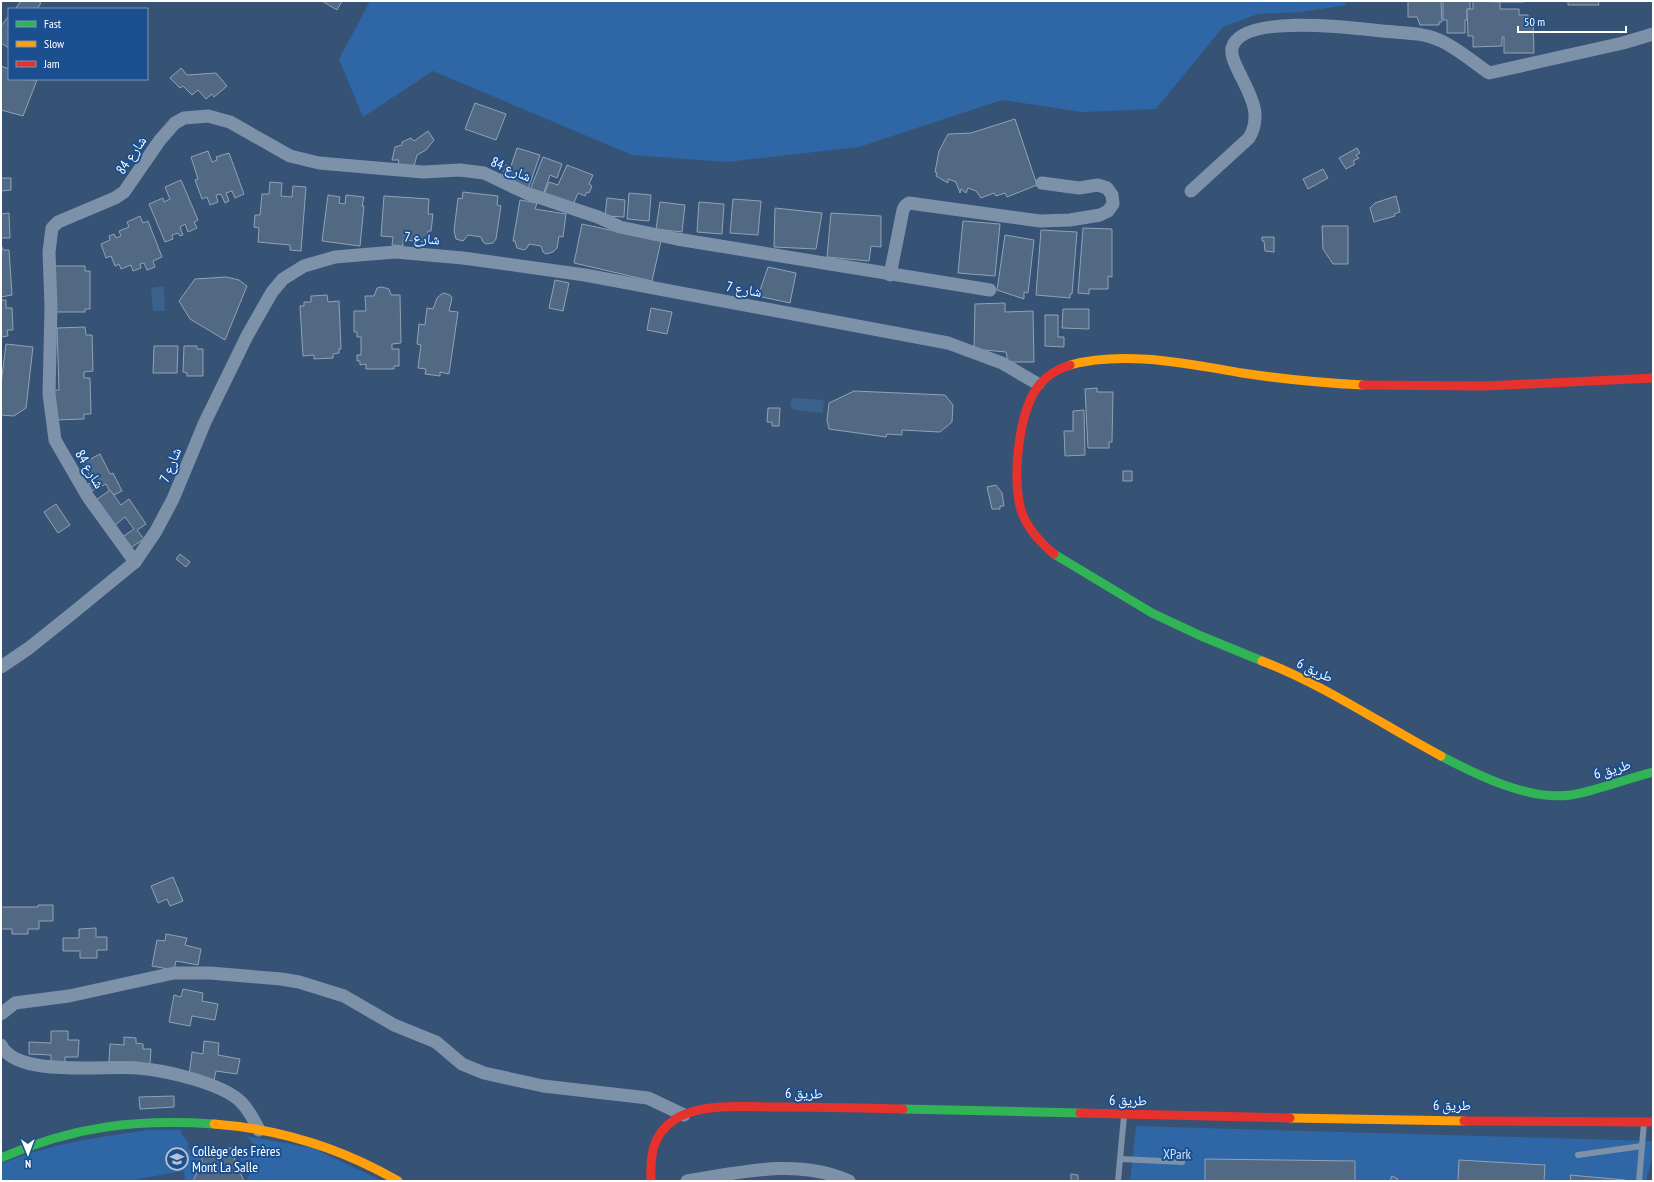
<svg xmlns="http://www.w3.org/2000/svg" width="1654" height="1182" font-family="'PT Sans Narrow','Noto Naskh Arabic',sans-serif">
	<rect width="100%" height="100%" fill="#365274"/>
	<!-- green -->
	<g fill="#2f66a5">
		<path d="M370,1H1345L1346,5L1301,12L1258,14L1223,27L1156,109L1082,112L1002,100L859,147L726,162L632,155L433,71L363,117L339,59Z"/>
		<path d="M1136,1126L1653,1141V1154L1646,1181H1130Z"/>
		<path d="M149,1130H181V1133L189,1144L187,1147L189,1150L193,1147L202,1150C202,1164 197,1168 193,1181H185L184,1171L126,1181H1V1164C47,1144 99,1137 149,1130Z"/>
		<path d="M246,1136L313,1148L382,1181H249L247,1178L257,1165L243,1169L251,1159L238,1162L252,1147L253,1143Z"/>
	</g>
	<!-- water -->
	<g fill="#3b618d">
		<path d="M164,286L165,311H153L151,288Z"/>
		<path d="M795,398L824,400L823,413L793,410L790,404L791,400Z"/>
	</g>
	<!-- building -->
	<g fill="#526984" stroke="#92a2b6">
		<path d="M21,1H38L41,3L37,9H15Z"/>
		<path d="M322,1H342L337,10Z"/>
		<path d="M1408,1H1441L1442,22H1439V25H1420L1417,17H1408Z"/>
		<path d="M1443,1H1470V9H1467V20H1465V33H1447V20H1443Z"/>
		<path d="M1473,1L1500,2V9H1519V15H1528V18H1533L1534,53H1504V37H1502V46L1473,47V36H1468L1467,9H1473Z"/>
		<rect x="1501" y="1" width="23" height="1"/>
		<path d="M1568,1H1598L1599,5H1568Z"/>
		<path d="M8,17H9V48L1,43V26Z"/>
		<path d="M1,66L9,69V79L37,80L23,116L1,110Z"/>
		<path d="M181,68L187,75L216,73L227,86L214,97L212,94L206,99L198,90L192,95L183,86L180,88L170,78Z"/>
		<path d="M475,103L506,114L496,140L465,129Z"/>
		<path d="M1015,119L1037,185L1007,197L1005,193L996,196L994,193L981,198L976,191L968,188L966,193L961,189L960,193L956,182L948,179V183L936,176L937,173L935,172L939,151L948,134L971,133Z"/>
		<path d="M428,131L434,140L426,150L417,155L414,166L398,164L399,160H392L395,147L402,145V142L411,138L414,141Z"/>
		<path d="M517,148L540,155L528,189L501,180L506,165L511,166Z"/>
		<path d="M1357,148L1360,153L1356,155L1359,158L1353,161L1355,164L1346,169L1339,158Z"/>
		<path d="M208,151L212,162L217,160L216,157L229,153L244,194L235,198L232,191L226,193L229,201L225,203L221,194L216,195L218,202L210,205L207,197L202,199L195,180L198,179L191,157Z"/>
		<path d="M543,157L562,164L557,178L550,175L543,195L530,190Z"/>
		<path d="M567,165L593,175L589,184L592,186L589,193L587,192L585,196L578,193L573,205L544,194L549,182L558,185Z"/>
		<path d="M1323,169L1328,178L1308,189L1303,179Z"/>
		<path d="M1,178H11V190L1,191Z"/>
		<path d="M181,180L198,220L194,222L197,228L188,232L185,224L180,227L183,235L180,236L178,233L172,235L173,239L165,242L149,204L163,198L164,202L170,199L165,187Z"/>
		<path d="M270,182L282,183L281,196L292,197L293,186L306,187L301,251L290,250V245L258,242L259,228L254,227L255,215H260L262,194H269Z"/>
		<path d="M463,192L498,196L497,205L501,206L496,239L493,243L486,244L483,242L481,237L468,235L463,241L456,239L454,231L458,198L462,199Z"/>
		<path d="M629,193L651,195L649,221L627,219Z"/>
		<path d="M328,195L340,197L339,203L345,204L346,195L364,197L362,206H364L360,246L322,241Z"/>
		<path d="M384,196L429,199L428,214H433L431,231H428L427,242L403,240V246L392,245L393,237L381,236Z"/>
		<path d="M1396,196L1400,212L1394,214L1395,216L1374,222L1370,208L1375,203Z"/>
		<path d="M607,198L625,200L624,217L605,216Z"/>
		<path d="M733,199L761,201L758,235L730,233Z"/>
		<path d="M520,200L537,203L535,209L566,214L563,237L559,236L557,248L553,252L546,254L543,252L541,246L529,244L527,248L524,250L517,248L515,241H513Z"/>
		<path d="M660,202L685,205L682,232L656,229Z"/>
		<path d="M699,202L724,204L722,234L697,232Z"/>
		<path d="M775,208L822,213L816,249L774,247Z"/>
		<path d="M9,213L10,238H1V242V214Z"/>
		<path d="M831,213L881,216V247L871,246L869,261L827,257Z"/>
		<path d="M140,216L143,223L148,221L162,257L153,261L155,267L147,270L144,263L140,264L141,268L133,271L131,265L121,269L119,264L115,266L111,256L106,258L101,244L110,240L109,236L114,234L116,238L121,236L119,231L129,227L127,222Z"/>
		<path d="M963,221L1000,224L995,276L958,273Z"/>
		<path d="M582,224L661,241L652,281L574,263Z"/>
		<path d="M1322,226H1348V264H1333L1323,249Z"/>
		<path d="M1083,228L1112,229V277L1108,276V289H1089V294L1078,293Z"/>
		<path d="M1041,230L1077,232L1072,294H1070V298L1036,295Z"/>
		<path d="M1005,235L1034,240L1028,293L1024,292V299L997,290Z"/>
		<path d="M1262,237H1274V252L1265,251L1264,241H1262Z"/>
		<path d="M1,244L3,250H9L12,295L1,297Z"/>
		<path d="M55,266H85V271H90V309H85V312H55Z"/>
		<path d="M768,267L796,273L790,303L758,296Z"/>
		<path d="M226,277L239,280L247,286L225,340L190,319L179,301L195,279Z"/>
		<path d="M555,280L569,283L563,311L549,308Z"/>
		<path d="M382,287L389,289L391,295H400L401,343L392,344V349H399V366H394V369H366V364L360,365V361H357V355H361V337H357V332H354V311H366L365,296H374L377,288Z"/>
		<path d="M443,293L450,295L452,298L449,311L458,312L449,374L440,372V376L425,374L426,369L418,368L421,345L417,344L419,324L425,325L427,308L433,309L437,298Z"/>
		<path d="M327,295L328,302L339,301L341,349H339V353L333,354V358L314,359V355L303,356L300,306H304V302H311V296Z"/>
		<path d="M1,300H6V308H12L13,330H7L8,336L1,337Z"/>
		<path d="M1005,303V312L1033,311L1034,362H1008L1006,352L974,349L975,304Z"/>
		<path d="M651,308L672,312L667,334L647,330Z"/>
		<path d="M1063,309H1089V329L1062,328Z"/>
		<path d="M1045,315H1058V337H1064V347L1045,346Z"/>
		<path d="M85,327L86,335H92L93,371L84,372V378H90L91,414H84V419L55,420L54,390H59L57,328Z"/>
		<path d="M6,344L33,347L26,408L14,416L1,415V384Z"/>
		<path d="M154,346H178L177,373H153Z"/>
		<path d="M184,346H197V349H203V376H187V373L183,372Z"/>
		<path d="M1097,388V392H1113L1112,442H1109V448H1088L1085,389Z"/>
		<path d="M854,391L945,395L953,405L952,422L940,432L902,430V435L887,434L886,437L829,429L827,420L829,403Z"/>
		<path d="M768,408H780L779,426H772V422H767Z"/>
		<path d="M1084,410L1085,455L1065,456L1064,431H1073V411Z"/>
		<path d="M100,454L110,474L113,473L122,491L112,496L106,484L92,491L88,484L93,482L83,463Z"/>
		<rect x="1123" y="471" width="9" height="10"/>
		<path d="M996,485L1002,493L1004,506H1000V509H992L987,487Z"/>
		<path d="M110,490L121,505L129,499L146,524L137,530L144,539L129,549L121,538L134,529L125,517L114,526L96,500Z"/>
		<path d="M56,504L70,525L58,533L44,512Z"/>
		<path d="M180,554L190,562L186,567L176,559Z"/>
		<path d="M173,877L183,901L170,906L167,899L158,903L151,886Z"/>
		<path d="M38,905H53V921H39V929H28V934H12V929H1V907H38Z"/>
		<path d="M96,928V937H107V950H97V958H80V951H63V938H79V929Z"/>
		<path d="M166,934L187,938L185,945L201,949L198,965L176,961L174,970L152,966L157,940L165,941Z"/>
		<path d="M183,989L203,993L202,1001L218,1004L215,1020L192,1016L190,1026L169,1022L174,995L181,997Z"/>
		<path d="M51,1031H68V1040H79L78,1057H65V1064L51,1063V1055L29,1054V1042L51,1043Z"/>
		<path d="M124,1037L136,1038V1043L143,1044V1049H151L150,1064L109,1062L110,1044L124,1045Z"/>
		<path d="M204,1041L219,1043L218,1055L240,1059L237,1074L216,1071L214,1080L189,1076L192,1052L203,1054Z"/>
		<path d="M174,1096V1107L140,1109L139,1097Z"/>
		<path d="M234,1148L235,1161L244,1181H193L202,1162V1149Z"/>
		<path d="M1205,1159L1355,1161V1181H1205Z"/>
		<path d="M1459,1160L1545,1165L1544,1181H1458Z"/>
		<path d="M1071,1174L1078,1175V1181H1071Z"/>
		<path d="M1570,1175L1625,1180V1181H1571Z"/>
		<path d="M1392,1176L1398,1179L1397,1181H1390Z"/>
	</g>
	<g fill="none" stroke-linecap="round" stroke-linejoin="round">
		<!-- lane -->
		<g stroke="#7d92a8" stroke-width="6">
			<path d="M1578,1155L1642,1146"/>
			<path d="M1121,1159L1182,1162"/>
			<path d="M1118,1181L1124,1116"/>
			<path d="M1639,1181L1644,1123"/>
		</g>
		<!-- street -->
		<g stroke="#7d92a8" stroke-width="13">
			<path d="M1191,191L1249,138C1264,113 1248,92 1237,68C1234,62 1231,54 1232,48C1241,13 1355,28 1382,31C1400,33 1421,32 1439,40C1456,47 1473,62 1489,73L1623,43L1653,34"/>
			<path d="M890,275L903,210L905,206L909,203L1040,221L1070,220L1100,215L1108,211L1113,204L1112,195L1107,188L1098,185L1079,188L1042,183"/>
			<path d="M135,562L88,497L55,440L49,394L51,307L49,252L52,228L58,222L115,198L124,192L160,140L175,123L184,118L208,116L230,122L290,156L319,163L423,172L460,170L484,173L526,193L598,217L620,227L677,239L990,290"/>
			<path d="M1,667L29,648L74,612L135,562L156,531L173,499L205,422L247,336L272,292L283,279L304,266L335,257L395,252L463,258L585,275L948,343L1002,363L1038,384"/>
			<path d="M1,1014L15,1003L69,996L174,973H210L281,979L299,982L344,996L394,1025L436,1042L462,1064L484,1073L543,1086L648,1098L684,1115"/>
			<path d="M1,1045C16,1078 106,1065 137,1068C164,1070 222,1083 241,1102C249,1110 254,1120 259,1130"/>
			<path d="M687,1181C741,1172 798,1158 849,1181"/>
		</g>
		<!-- fast -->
		<g stroke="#30b455" stroke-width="9">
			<path d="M1054,554L1152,613L1201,636L1262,661"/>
			<path d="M1441,756C1477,775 1529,801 1571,795C1599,790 1625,779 1653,772"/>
			<path d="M903,1109L1080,1113"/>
			<path d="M1,1158C73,1126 136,1119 214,1124"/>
		</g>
		<!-- slow -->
		<g stroke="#ff9f0a" stroke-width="9">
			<path d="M1070,365C1123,350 1189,364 1242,373C1282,379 1323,383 1363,385"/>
			<path d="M1262,661C1326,686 1381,724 1441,756"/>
			<path d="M1290,1118L1464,1121"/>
			<path d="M214,1124C280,1129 341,1148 398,1181"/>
		</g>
		<!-- jam -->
		<g stroke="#e5322d" stroke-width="9">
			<path d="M1363,385L1485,386L1653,378"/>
			<path d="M1054,554C1041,543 1028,529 1022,513C1011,482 1018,410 1040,384C1048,374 1058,369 1070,365"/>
			<path d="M1080,1113L1290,1118"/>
			<path d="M1464,1121L1653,1122"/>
			<path d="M651,1181C650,1156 652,1135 674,1120C700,1102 749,1107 778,1107C820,1107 861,1108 903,1109"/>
		</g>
	</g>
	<!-- icons -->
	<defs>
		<g id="school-ring" transform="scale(1.15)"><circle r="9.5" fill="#1b4f8f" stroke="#b9c2ce" stroke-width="1.5"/><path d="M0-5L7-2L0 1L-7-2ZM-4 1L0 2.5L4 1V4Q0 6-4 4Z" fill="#b9c2ce"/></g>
	</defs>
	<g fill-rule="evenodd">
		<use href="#school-ring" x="177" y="1159"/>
	</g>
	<g text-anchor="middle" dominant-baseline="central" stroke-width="4" stroke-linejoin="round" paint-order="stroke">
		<!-- street labels -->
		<g font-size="14" fill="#fff" stroke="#1b4f8f">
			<text transform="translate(131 155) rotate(-56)">شارع 84</text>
			<text transform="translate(511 169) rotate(23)">شارع 84</text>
			<text transform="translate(422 238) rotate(5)">شارع 7</text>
			<text transform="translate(744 289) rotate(10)">شارع 7</text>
			<text transform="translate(170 465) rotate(-68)">شارع 7</text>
			<text transform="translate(90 469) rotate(59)">شارع 84</text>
			<text transform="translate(1315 670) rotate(25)">طريق 6</text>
			<text transform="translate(1612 769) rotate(-16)">طريق 6</text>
			<text transform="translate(804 1093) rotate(1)">طريق 6</text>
			<text transform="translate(1128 1100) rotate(1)">طريق 6</text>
			<text x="1452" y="1105">طريق 6</text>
		</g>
		<!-- poi labels -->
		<g font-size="14" fill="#fff" stroke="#1b4f8f" text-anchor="start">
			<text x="192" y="1151">Collège des Frères<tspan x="192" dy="16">Mont La Salle</tspan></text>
		</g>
		<!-- park labels -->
		<g font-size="14" fill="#cfe3fa" stroke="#1b4f8f">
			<text x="1177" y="1154">XPark</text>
		</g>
	</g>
	<!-- border -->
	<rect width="1654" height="1182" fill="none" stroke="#ffffff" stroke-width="4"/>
	<!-- legend -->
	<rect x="8" y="8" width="140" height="72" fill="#1b4f8f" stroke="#7695bc"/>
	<rect x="16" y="21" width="20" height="6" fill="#30b455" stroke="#7695bc"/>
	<text x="44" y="28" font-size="12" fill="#ffffff">Fast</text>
	<rect x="16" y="41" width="20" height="6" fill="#ff9f0a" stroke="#7695bc"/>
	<text x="44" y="48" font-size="12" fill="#ffffff">Slow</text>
	<rect x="16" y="61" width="20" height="6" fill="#e5322d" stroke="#7695bc"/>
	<text x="44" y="68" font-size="12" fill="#ffffff">Jam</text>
	<!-- north arrow -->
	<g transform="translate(28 1154) rotate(179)" stroke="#1b4f8f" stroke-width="3" paint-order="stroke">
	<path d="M0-3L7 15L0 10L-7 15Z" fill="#ffffff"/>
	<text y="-6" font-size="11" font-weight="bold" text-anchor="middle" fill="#ffffff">N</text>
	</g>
	<!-- scale -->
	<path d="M1518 26v6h108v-6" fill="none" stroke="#ffffff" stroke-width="2"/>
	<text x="1524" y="26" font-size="12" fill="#ffffff" stroke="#1b4f8f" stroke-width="3" paint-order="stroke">50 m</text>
</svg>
